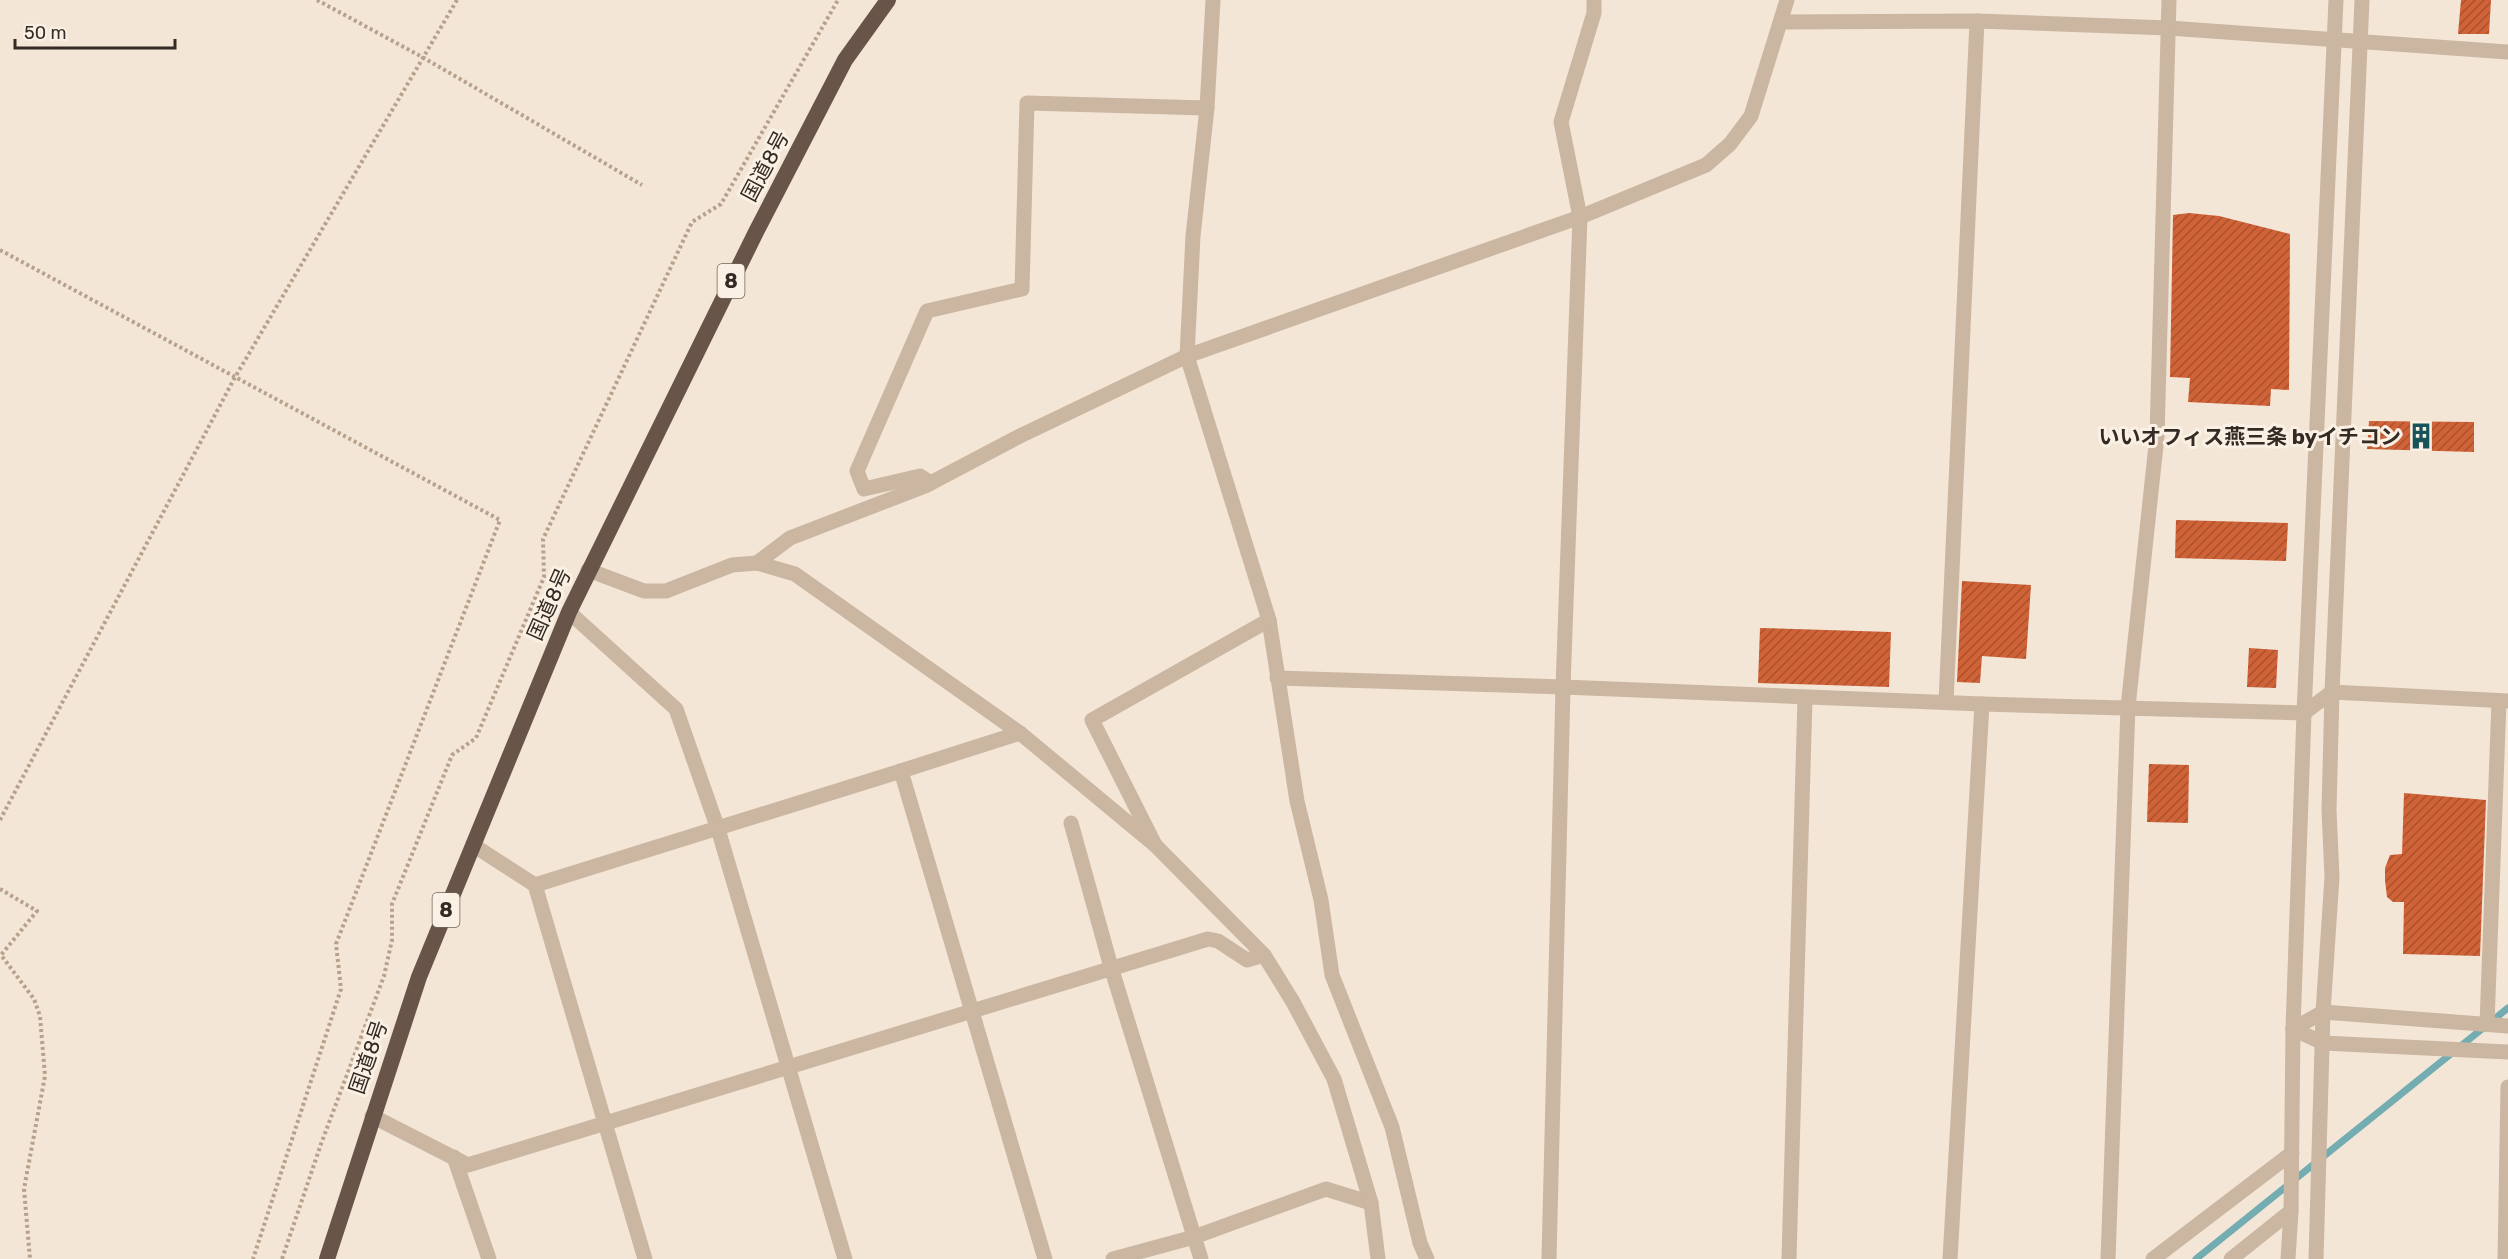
<svg xmlns="http://www.w3.org/2000/svg" width="2508" height="1259" font-family="Rubik,'Noto Sans JP',sans-serif">
	<defs>
		<pattern id="building-hatch" width="6" height="6" patternUnits="userSpaceOnUse" patternTransform="scale(1.5)"><rect width="6" height="6" fill="#d06237"/><path d="M-1 1l2-2M0 6l6-6M5 7l2-2" fill="none" stroke="#aa512e"/></pattern>
	</defs>
	<rect width="100%" height="100%" fill="#f3e6d6"/>
	<g fill="none" stroke-linecap="round" stroke-linejoin="round">
		<!-- stream -->
		<path stroke="#73adb2" stroke-width="7" d="M2196,1259L2508,1008"/>
	</g>
	<!-- building -->
	<g fill="url(#building-hatch)">
		<path d="M2461,0H2491L2489,34H2458Z"/>
		<path d="M2189,213L2219,216L2290,234L2289,390L2271,389L2270,406L2188,402L2190,378L2170,377L2173,215Z"/>
		<path d="M2369,421L2474,422V452L2367,449Z"/>
		<path d="M2176,520L2288,523L2286,561L2175,558Z"/>
		<path d="M1962,581L2031,585L2026,659L1982,656L1980,683L1957,682Z"/>
		<path d="M1760,628L1891,632L1889,687L1758,683Z"/>
		<path d="M2249,648L2278,650L2276,688L2247,687Z"/>
		<path d="M2149,764L2189,765L2188,823L2147,822Z"/>
		<path d="M2404,793L2486,800L2480,956L2403,954L2404,902H2393L2387,897L2385,880V868L2390,855L2402,854Z"/>
	</g>
	<g fill="none" stroke-linecap="round" stroke-linejoin="round">
		<!-- path -->
		<g stroke="#b7a08c" stroke-width="4" stroke-dasharray="3 3" stroke-linecap="butt">
			<path d="M317,0L424,58L642,185"/>
			<path d="M0,250L500,520L336,944L341,989L253,1259"/>
			<path d="M0,820L234,379L457,0"/>
			<path d="M0,889L37,911L1,955L34,999L40,1016L45,1076L24,1189L30,1259"/>
			<path d="M282,1259L321,1144L384,976L392,940V904L452,755L476,738L544,577L543,539L692,222L721,204L838,0"/>
		</g>
		<!-- minor -->
		<g stroke="#cbb6a2" stroke-width="15">
			<path d="M1213,0L1207,108L1193,236L1187,356L1269,620L1297,801L1321,900L1332,975L1392,1127L1420,1243L1427,1259"/>
			<path d="M1781,22L1977,21L2169,28L2508,52"/>
			<path d="M931,483L920,476L864,489L857,471L927,311L1022,289L1027,103L1207,108"/>
			<path d="M757,563L790,538L925,486L1020,436L1187,356L1580,217L1706,165L1730,144L1751,116L1787,0"/>
			<path d="M569,612L676,709L718,829L845,1259"/>
			<path d="M1277,678L1563,687L1982,704L2304,713L2332,692L2508,701"/>
			<path d="M1946,702L1977,21"/>
			<path d="M901,771L1020,733"/>
			<path d="M1071,823L1111,967L1201,1259"/>
			<path d="M473,845L535,885L645,1259"/>
			<path d="M1155,845L1092,720L1269,620"/>
			<path d="M535,885L901,771L1045,1259"/>
			<path d="M2487,1024L2499,701"/>
			<path d="M372,1116L468,1165L1208,939L1218,941L1247,960L1264,955"/>
			<path d="M454,1157L489,1259"/>
			<path d="M1113,1259L1194,1237L1326,1189L1371,1203"/>
			<path d="M1549,1259L1563,687L1580,217L1561,122L1594,13V0"/>
			<path d="M1789,1259L1805,698"/>
			<path d="M1950,1259L1982,704"/>
			<path d="M2108,1259L2128,707L2157,436L2169,0"/>
			<path d="M2153,1259L2292,1153"/>
			<path d="M2231,1259L2291,1211"/>
			<path d="M2505,1259L2508,1087"/>
		</g>
		<!-- tertiary -->
		<g stroke="#cbb6a2" stroke-width="15">
			<path d="M588,570L644,591H666L732,565L757,563L795,574L1020,733L1155,845L1264,955L1293,1002L1334,1079L1371,1203L1378,1259"/>
			<path d="M2293,1029L2323,1012L2508,1026"/>
			<path d="M2293,1029L2323,1043L2508,1052"/>
			<path d="M2288,1259L2291,1211L2293,1029L2304,713L2336,0"/>
			<path d="M2316,1259L2323,1012L2332,877L2329,810L2332,692L2362,0"/>
		</g>
		<!-- trunk -->
		<path stroke="#685448" stroke-width="16" d="M327,1259L419,977L569,612L756,232L845,60L888,0"/>
	</g>
	<!-- icons -->
	<defs>
		<g id="building-bare" transform="scale(2.07)"><path d="M-4-6H4V6H1V3H-1V6H-4ZM-2.5-4.3h1.7v1.8h-1.7ZM.8-4.3h1.7v1.8H.8ZM-2.5-1h1.7V.8h-1.7ZM.8-1h1.7V.8H.8Z" fill="#185359" stroke="#faf0e3" stroke-width="2.5" paint-order="stroke"/></g>
	</defs>
	<g fill-rule="evenodd">
		<use href="#building-bare" x="2421" y="436"/>
	</g>
	<g text-anchor="middle" dominant-baseline="central" stroke-width="6" stroke-linejoin="round" paint-order="stroke">
		<!-- shield labels -->
		<g fill="#faf0e3" stroke="#70665e" stroke-width="1.5">
			<rect x="717.5" y="264" width="27" height="34" rx="4.5"/>
			<rect x="432.5" y="893" width="27" height="34" rx="4.5"/>
		</g>
		<g font-size="20" font-weight="bold" fill="#352b25">
			<text x="731" y="281">8</text>
			<text x="446" y="910">8</text>
		</g>
		<!-- street labels -->
		<g font-size="21" fill="#352b25" stroke="#faf0e3">
			<text transform="translate(765 166) rotate(-62)">国道8号</text>
			<text transform="translate(549 604) rotate(-66)">国道8号</text>
			<text transform="translate(368 1057) rotate(-71)">国道8号</text>
		</g>
		<!-- poi labels -->
		<g font-size="21" font-weight="bold" fill="#352b25" stroke="#faf0e3" text-anchor="end">
			<text x="2401" y="436">いいオフィス燕三条 byイチコン</text>
		</g>
	</g>
	<!-- scale -->
	<path d="M15 39v9h160v-9" fill="none" stroke="#352b25" stroke-width="3"/>
	<text x="24" y="39" font-size="18" fill="#352b25" stroke="#faf0e3" stroke-width="4.5" paint-order="stroke">50 m</text>
</svg>
